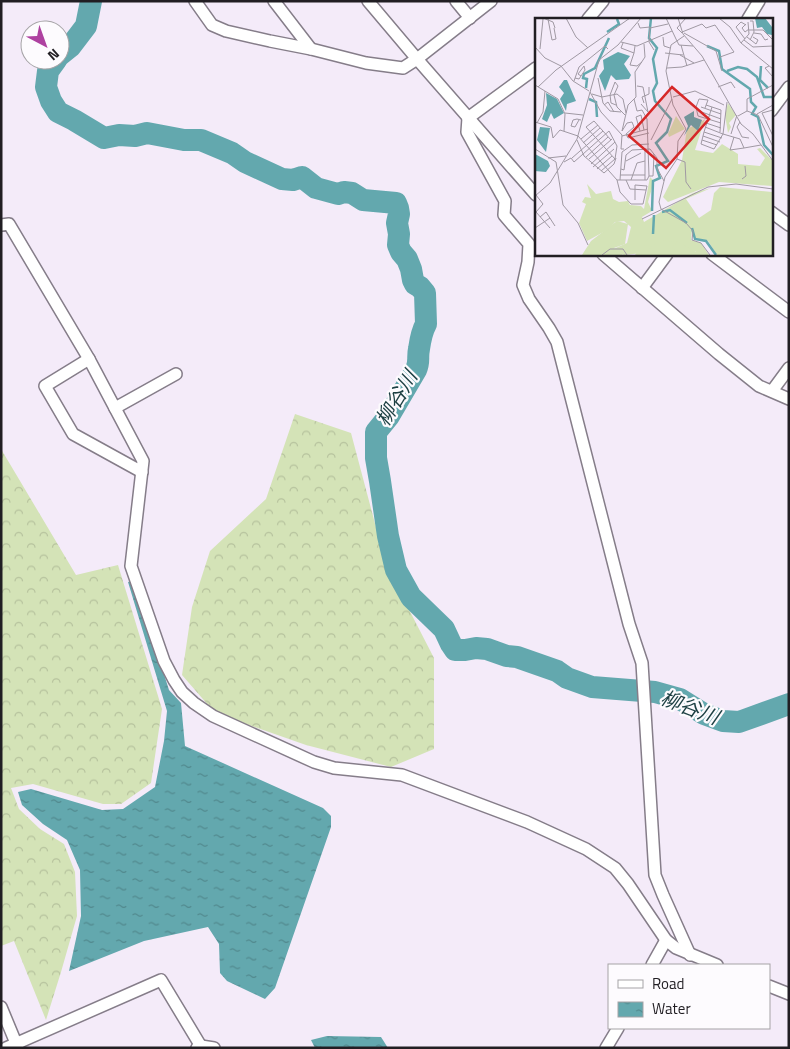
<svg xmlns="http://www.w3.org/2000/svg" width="790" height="1049" font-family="'Titillium Web','Noto Sans JP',sans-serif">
	<defs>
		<pattern id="forest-crowns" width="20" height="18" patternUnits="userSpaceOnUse" patternTransform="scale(1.25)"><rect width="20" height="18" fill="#d4e3b7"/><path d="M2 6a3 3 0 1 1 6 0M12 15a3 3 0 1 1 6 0" fill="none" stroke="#b6c29d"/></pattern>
		<pattern id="water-ripples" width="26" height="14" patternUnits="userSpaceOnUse" patternTransform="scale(1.25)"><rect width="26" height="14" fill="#63a8ae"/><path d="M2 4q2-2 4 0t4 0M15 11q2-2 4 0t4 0" fill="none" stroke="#51888d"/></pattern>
	</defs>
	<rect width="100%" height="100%" fill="#f4ebf9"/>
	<!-- forest -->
	<g fill="url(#forest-crowns)">
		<path d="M295,414L351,433L386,565L434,658V749L391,767L306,745L215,713L182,675L192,607L210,551L266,499Z"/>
		<path d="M1,449L76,575L118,565L162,709L151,783L121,804H103L33,784L11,788L19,809L40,829L64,844L75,872L77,916L61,972L46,1020L14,941L1,946Z"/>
	</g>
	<!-- water -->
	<g fill="url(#water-ripples)">
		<path d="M134,580L169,690L181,703L185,746L323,808L331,816V827L275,988L265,999L227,981L220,973L219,944L208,927L144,941L69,971L81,916L80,870L67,840L43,824L22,805L18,792L31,789L102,810L123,809L155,787L164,741L167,711L128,582Z"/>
		<path d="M327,1036L381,1037L388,1048H315L311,1040Z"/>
	</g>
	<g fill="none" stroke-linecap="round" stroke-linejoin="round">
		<!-- river -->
		<g stroke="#63a8ae" stroke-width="22">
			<path d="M60,55L70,47L86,26L91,1"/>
			<path d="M56,60L48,71L46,87L51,101L58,112L74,120L104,138L119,135L135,136L147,133L184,140H201L232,153L245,162L282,179L293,180L302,177L316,188L338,194L344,192L352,193L363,200L396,203L398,208L399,214L397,223L399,234L398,245L401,252L407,259L411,269L413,280L415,284L420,287L425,293L426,324C422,331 420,342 419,349C417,358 420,361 416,370L389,416L376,432V458L380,481L388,536L396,570L411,597L444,629L451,644L455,650H465L476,648L487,649L507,656L517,657L557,671L567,678L592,687L655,692L680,699L704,714L723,721L739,722L789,704"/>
		</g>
		<!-- street casing -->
		<g stroke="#857d89" stroke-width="14">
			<g id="street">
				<path d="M195,1L212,25L226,31L270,41L311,49L366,63L403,68L417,59L491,1"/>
				<path d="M274,1L311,49"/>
				<path d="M368,1L417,59L536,195"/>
				<path d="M456,1L470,18"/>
				<path d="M588,19L603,1"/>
				<path d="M748,19L759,1"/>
				<path d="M771,111L789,87"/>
				<path d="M468,118L467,132L505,201L504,215L529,244L528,262L523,285L529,299L549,328L557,342L629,624L642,663L655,875L663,895L690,955"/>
				<path d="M468,118L536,68"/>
				<path d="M771,212L789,225"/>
				<path d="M1,225L9,224L89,359L143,461L131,566L164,661L174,680L182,692L194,703L213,716L314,762L334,768L402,775L527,822L586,849L615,868L628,884L666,940L676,948L717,965"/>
				<path d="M603,254L719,354L759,386L789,399"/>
				<path d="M712,254L789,312"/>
				<path d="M642,288L667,254"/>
				<path d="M89,359L45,386L73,434L142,472"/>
				<path d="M772,391L789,368"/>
				<path d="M115,408L176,374"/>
				<path d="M652,965L666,940"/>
				<path d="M769,986L789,994"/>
				<path d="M1,1007L18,1048"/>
				<path d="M6,1048L161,980L202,1048"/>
				<path d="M197,1048L201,1046L214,1048"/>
				<path d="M606,1048L618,1028"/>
			</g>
		</g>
		<!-- street -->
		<use href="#street" stroke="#fff" stroke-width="11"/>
	</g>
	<g text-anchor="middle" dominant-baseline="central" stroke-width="4.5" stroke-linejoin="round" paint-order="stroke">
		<!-- water labels -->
		<g font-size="20" font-style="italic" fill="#1c3f42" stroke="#fdfbfe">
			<text transform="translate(396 398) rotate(-59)">柳谷川</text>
			<text transform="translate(690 707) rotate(21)">柳谷川</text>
		</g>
	</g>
	<!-- overview -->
	<g transform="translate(535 18)">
		<rect width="238" height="238" fill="#f4ebf9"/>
		<path d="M82,203L93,206L90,226L79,230L88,237H100L115,216H141L163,236L156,237H47L56,223Z" fill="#d4e3b7"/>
		<path d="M193,85L201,97L194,105L196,109L193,115L190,97ZM141,98L150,111L134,119L133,116ZM170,101L160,132L178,135L187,126L203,136V146L225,148L230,140L222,131L225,130L237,142V168L184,164L133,184L128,179L147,142L152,111L158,108L163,113V106ZM115,159L119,163L113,184L117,193L107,199L109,204L158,175L176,170L151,181L164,200L176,192L179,175L185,169L237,174V237H182L173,223L160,220L157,211L156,222L166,225L174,237H154L161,234L142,223L137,231L151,237H111L117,227L131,222L138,224L140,217H117L111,223L108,235L89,237L76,232L92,225L96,209L89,203L80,204L74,211L52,223L44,205L51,186L47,184L50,179L56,180L52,166L61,176L76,173L78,181L84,184L93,183L95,187L106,188L109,191Z" fill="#d4e3b7"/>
		<path d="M220,0H230L237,9V17L232,16L227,9L222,10ZM83,34L95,38L89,46L96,57L94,61L81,62L76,57L70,73L64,58L69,51L68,42ZM29,62H32L41,83L32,86L31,93L25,81L29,75L24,69ZM11,75L22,81L29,95L19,101L16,95L12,104L7,101L12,87ZM159,93V99L167,102L163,113L156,107L149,118L153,108L149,99ZM5,109L15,110L11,134L2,122ZM0,136L13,143L15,148L11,154L0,153Z" fill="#63a8ae"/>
		<path fill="none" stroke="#63a8ae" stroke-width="2.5" d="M116,0L114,20L122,30L118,41L122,65L118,73L120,83L136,101L132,114L121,125L133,143L121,148L125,160L118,163L117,193M72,14L84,6L82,1M172,28L184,33L187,51L215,71L216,84L221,89L217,96L223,99L229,127L238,137M226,48L225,62L233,70M192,53L203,49L212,51L222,59L229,79H238M51,70L52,61L48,60L49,56L60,50L74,20M54,81L61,84L62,99M127,194L135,192L152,205M157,210L160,221L171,223L181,237M118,216L119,197"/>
		<path fill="none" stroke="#a099a3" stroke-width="1" d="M8,0L18,4L20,10M31,0L41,19L53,30M131,0L141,21M143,0L148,16L167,38L206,106L218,116L238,143M184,0L195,9L206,25L238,51M13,1L17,22L21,21L19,10M215,3H218L219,14L215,22M103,5L105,10L115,9L114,24L119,32M211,6L207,10L210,14L214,11M115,10L133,6M214,12H228L238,22M147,14L167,6L171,10L180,7L199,34L185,39M147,15L142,10L151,0M149,15L181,33L187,53M219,15L226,16L230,22L233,21M149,18L136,27L131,53L138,87L151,111L143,123L142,141L130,159L124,184L126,191L151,205L158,213L157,222L166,225L175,237M128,19L129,28L135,30M212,19L221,26L223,22L218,19M141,21L144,27L158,28M210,21L201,9L206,4L211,7M209,22L218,29L238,28M86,24L102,28L137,13M88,25L86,30L99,35L100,28M206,25L214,16L213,4M146,27L152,48M0,29L10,40L26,48M5,31L8,1M99,35L95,47L102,48L107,44M130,35L148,37M145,37L159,45M26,48L38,63L54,73M234,48L230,50L238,59M132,50L147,49L169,42M40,60L44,61L50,52L49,48L43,56L46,58M63,60L68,85L75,93L86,94M39,63L44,49L70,28L73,31M0,67L23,81L30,96L29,113M102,68L108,69L113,94L106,86M3,69L21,52L95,0M183,69L196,64L200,70M55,74L66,94L87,117L86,131H89M57,76L67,79L82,76L88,81L91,95M79,77L83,68L80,64L75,77L76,85L81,87M79,77L82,89L90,97M138,79L160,73L189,87M192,84L188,116L205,121L209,130L226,127M109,85L107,79L114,76V69M69,87L73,84L79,94M171,87L186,92L185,114M166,89L186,96M170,90L173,82L164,81L161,89L163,98L186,105M238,92L227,95L238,118M164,93L186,101M212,93V81L238,67M30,95L48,97M222,96L238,87M203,98L212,93L223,97L238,129M44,102L40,109L36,108L38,102L42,101L46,102M0,104L16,109L18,120L25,112L43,118L82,162L85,174L96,186H108L112,168L100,167V182M205,104L202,109L207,119L214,120M2,105L8,94L10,73M171,105L186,110M170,109L188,116L179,131L166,126L169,114L177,89M87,113L93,87L101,79L100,54L110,39L109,26M87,113L92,105L97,104L99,109L91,116M105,113L101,99L106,97L109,112M169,114L187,120M91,116L93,120L114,115M196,116L202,97M87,118L113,111M168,118L185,124M199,119L195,132L209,130M46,121L63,107M42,122L49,138L69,155L79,146L81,140M76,122L59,103L51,109L80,141M116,122L137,81M167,122L182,127M48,125L65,110M0,131L21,144L28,187L43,205L53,227M51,139L73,119M13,140L31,138M37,140L68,113M54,141L77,121M142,141L150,144L151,164L156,171M91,143L106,135M29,144L36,140L39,144L74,113L82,128L80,141M56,146L80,124M58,149L79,131M62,151L77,138M86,151L89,152L91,137L97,132L115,131L122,140V150L129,163M66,153L80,141M85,157H110M114,158H118L119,136M207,161L211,158L210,148M82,162H112L114,158L112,101L107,92L102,93L99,81M85,162L87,134L97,127L114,126M91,162L95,171L111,172M96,162L102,145L110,143M110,162V130M1,177L8,186L1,194L15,210M0,178L15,165L42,121L64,42L83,27L106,0M5,199L11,194L20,208M107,201L173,169L201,166L238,171M0,210L15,200M67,237L75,231H88L92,237"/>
		<path fill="#d62828" fill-opacity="0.15" stroke="#d62828" stroke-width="2.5" d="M137,69L174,101L131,150L94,118Z"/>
		<rect width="238" height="238" fill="none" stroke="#211e23" stroke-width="2.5"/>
	</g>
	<!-- border -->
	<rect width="790" height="1049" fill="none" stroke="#211e23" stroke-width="5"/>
	<!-- legend -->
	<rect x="608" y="964" width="162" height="65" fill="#fdfbfe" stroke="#a5a3a6"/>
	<rect x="618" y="980" width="25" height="8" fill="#ffffff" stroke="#a5a3a6"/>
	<text x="652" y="989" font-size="15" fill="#211e23">Road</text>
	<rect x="618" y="1002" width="25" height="15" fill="url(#water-ripples)" stroke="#a5a3a6"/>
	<text x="652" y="1014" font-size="15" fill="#211e23">Water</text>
	<!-- north arrow -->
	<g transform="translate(45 45) rotate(139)"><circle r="24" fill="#fdfbfe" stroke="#a5a3a6"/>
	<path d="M0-4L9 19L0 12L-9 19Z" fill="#ae41a0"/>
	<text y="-8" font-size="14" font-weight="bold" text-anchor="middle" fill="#211e23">N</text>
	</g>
</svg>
